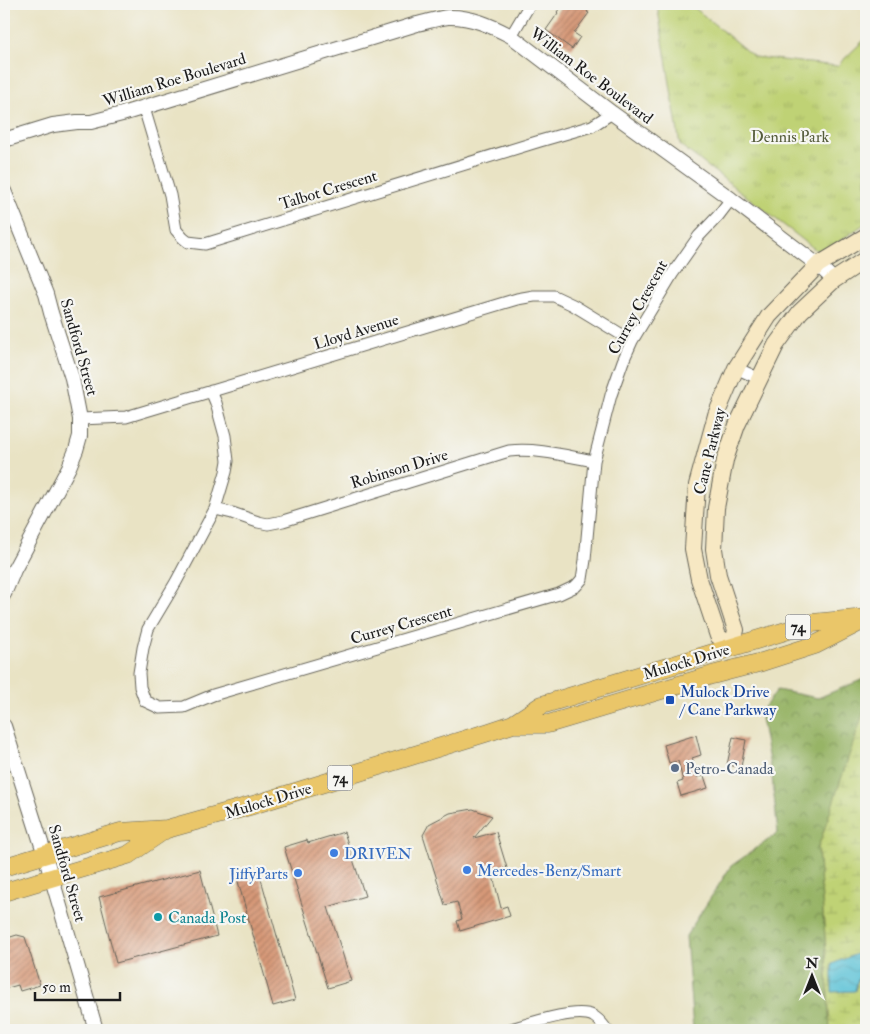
<svg xmlns="http://www.w3.org/2000/svg" width="870" height="1034" viewBox="0 0 870 1034" font-family="'IM FELL Double Pica',serif">
  <style>
    .grass { fill: url(#grass-tufts); stroke: #6e7748 }
    .forest { fill: url(#forest-crowns); stroke: #5a6841 }
    .wetland { fill: url(#wetland-marsh); stroke: #6e7748 }
    .water { fill: url(#water-waves); stroke: #3a6e79 }
    .building { fill: url(#building-hatch) }
    .lines { fill: none; stroke-linecap: round; stroke-linejoin: round }
    .minor-casing { stroke: #646257; stroke-width: 13 }
    .tertiary-casing { stroke: #646257; stroke-width: 16 }
    .secondary-casing { stroke: #646257; stroke-width: 18 }
    .primary-casing { stroke: #646257; stroke-width: 19 }
    .minor { stroke: #fff; stroke-width: 11 }
    .tertiary { stroke: #fff; stroke-width: 14 }
    .secondary { stroke: #f7e8c3; stroke-width: 16 }
    .primary { stroke: #eac669; stroke-width: 18 }
    .transit-dot { fill: #1a4fb4; stroke: #f6f6f2; stroke-width: 2 }
    .service-dot { fill: #5c6f8a; stroke: #f6f6f2; stroke-width: 2 }
    .shop-dot { fill: #3f7fe0; stroke: #f6f6f2; stroke-width: 2 }
    .culture-dot { fill: #0f9aa8; stroke: #f6f6f2; stroke-width: 2 }
    .labels { text-anchor: middle; stroke-width: 4.5; stroke-linejoin: round; paint-order: stroke }
    .shield { fill: #f6f6f2; stroke: #5d5d5c; stroke-width: 1 }
    .shield-label { font-size: 15px; font-weight: bold; fill: #1c1c1c }
    .street-label { font-size: 16px; fill: #1c1c1c; stroke: #f6f6f2 }
    .park-label { font-size: 16px; fill: #555c3b; stroke: #f6f6f2 }
    .transit-label { font-size: 16px; fill: #164399; stroke: #f6f6f2; text-anchor: start }
    .service-label { font-size: 16px; fill: #4e5e75; stroke: #f6f6f2; text-anchor: start }
    .shop-label { font-size: 16px; fill: #366cbe; stroke: #f6f6f2; text-anchor: start }
    .culture-label { font-size: 16px; fill: #0d838f; stroke: #f6f6f2; text-anchor: start }
  </style>
  <defs>
    <pattern id="grass-tufts" width="24" height="20" patternUnits="userSpaceOnUse" patternTransform="scale(1.25)"><rect width="24" height="20" fill="#bfd275"/><path d="M3 7l-1-3M5 7V3M7 7l1-3M15 17l-1-3M17 17v-4M19 17l1-3" fill="none" stroke="#a4b465"/></pattern>
    <pattern id="forest-crowns" width="20" height="18" patternUnits="userSpaceOnUse" patternTransform="scale(1.25)"><rect width="20" height="18" fill="#97b466"/><path d="M2 6a3 3 0 1 1 6 0M12 15a3 3 0 1 1 6 0" fill="none" stroke="#7a9253"/></pattern>
    <pattern id="wetland-marsh" width="20" height="14" patternUnits="userSpaceOnUse" patternTransform="scale(1.25)"><rect width="20" height="14" fill="#bfd275"/><path d="M1 5h8M5 5V1M11 12h8M15 12V8" fill="none" stroke="#a4b465"/></pattern>
    <pattern id="water-waves" width="16" height="10" patternUnits="userSpaceOnUse" patternTransform="scale(1.25)"><rect width="16" height="10" fill="#59c1d6"/><path d="M0 5q4-4 8 0t8 0" fill="none" stroke="#4da5b7"/></pattern>
    <pattern id="building-hatch" width="6" height="6" patternUnits="userSpaceOnUse" patternTransform="scale(1.25)"><rect width="6" height="6" fill="#d79978"/><path d="M-1 1l2-2M0 6l6-6M5 7l2-2" fill="none" stroke="#ae7c62"/></pattern>
  </defs>
  <rect width="100%" height="100%" fill="#f6f6f2"/>
  <filter id="ink" filterUnits="userSpaceOnUse"><feTurbulence type="fractalNoise" baseFrequency=".02" numOctaves="2"/><feDisplacementMap in="SourceGraphic" scale="10" xChannelSelector="R" yChannelSelector="G"/><feConvolveMatrix kernelMatrix="1 2 1 2 8 2 1 2 1" color-interpolation-filters="sRGB"/></filter>
  <filter id="wash" filterUnits="userSpaceOnUse"><feTurbulence type="fractalNoise" baseFrequency=".0096" numOctaves="4" result="noise"/><feDisplacementMap in="SourceGraphic" scale="20" xChannelSelector="R" yChannelSelector="G"/><feGaussianBlur stdDeviation="1.12" result="paint"/><feColorMatrix in="noise" values="0 0 0 0 0 0 0 0 0 0 0 0 0 0 0 0 0 1.4 0 .05"/><feComposite in="paint" operator="in"/></filter>
  <g filter="url(#wash)">
    <rect width="100%" height="100%" fill="#e9e3c4"/>
    <!-- grass -->
    <path class="grass" d="M657,4H690L754,57L837,66L866,38V223L841,240L826,254L816,250L680,145Z"/>
    <!-- forest -->
    <path class="forest" d="M866,678V710L818,848L825,936L830,1030H693L686,936L731,866L778,833L772,777L760,713L777,690L818,698Z"/>
    <!-- wetland -->
    <path class="wetland" d="M866,705V1030H830L825,936L818,848Z"/>
    <!-- water -->
    <path class="water" d="M866,950V975L858,978L855,991L832,992V964Z"/>
    <g id="blocks">
      <!-- building -->
      <path class="building" d="M563,4H592L587,12L589,13L574,33L580,37L572,49L546,30L558,13L557,12Z
        M696,735L701,755L692,758L697,777L704,776L708,788L681,796L677,783L683,781L678,761L669,763L664,745Z
        M733,737L746,740L741,767L727,765Z
        M473,809L492,816L474,838L496,832L507,868L492,872L501,908L507,906L510,916L460,931L457,921L462,919L457,902L445,905L423,835L429,824L450,813Z
        M344,832L365,896L328,907L351,981L328,988L284,847L307,840L308,843Z
        M200,870L217,936L116,963L99,897Z
        M259,872L295,1000L273,1006L237,878Z
        M17,935L25,937L40,985L20,991L18,985L4,989V939Z"/>
    </g>
  </g>
  <g filter="url(#ink)">
    <use href="#blocks" fill-opacity="0" stroke="#646257" stroke-width="1"/>
    <g class="lines">
      <!-- minor casing -->
      <g class="minor-casing">
        <path id="minor" d="M511,36L530,4
          M144,108L170,195L176,230L183,238L188,242L205,244L540,141L592,126L612,113
          M736,368L760,379
          M211,391L216,403L225,436L228,461L226,472L215,509L176,582L148,629L143,648L139,673L140,687L145,701L160,708L184,707L213,695L559,594L576,586L582,579L585,560L594,461L611,395L623,361L632,341L673,273L699,236L718,216L731,199
          M80,419L126,417L517,299L534,296H554L573,305L632,341
          M215,509L232,513L258,522L268,524L283,521L509,451C538,448 566,456 594,461
          M508,1030C526,1025 576,1007 593,1016C599,1019 603,1025 607,1030"/>
      </g>
      <!-- tertiary casing -->
      <g class="tertiary-casing">
        <path id="tertiary" d="M4,140L53,125L77,122H91L122,114L417,24C427,22 438,18 448,17C470,16 492,26 511,36L612,113L731,199L818,265L834,280
          M4,191L46,294L51,313L72,378L80,419V436L76,450L69,467L14,570L4,594
          M4,726L45,855L96,1030"/>
      </g>
      <!-- secondary casing -->
      <g class="secondary-casing">
        <path id="secondary" d="M866,236L818,265L769,316L736,368L716,415L697,485L693,549L699,579L718,636L732,647L736,630L718,575L714,549L716,508L725,460L737,425L776,345L800,312L834,280L866,259"/>
      </g>
      <!-- primary casing -->
      <g class="primary-casing">
        <path id="primary" d="M513,724H548L712,675L762,662L815,645L860,622
          M4,867L120,832L167,829L253,805L489,732L513,724L542,705L812,623L866,618
          M4,892L128,855L166,829"/>
      </g>
      <!-- minor -->
      <use href="#minor" class="minor"/>
      <!-- tertiary -->
      <use href="#tertiary" class="tertiary"/>
      <!-- secondary -->
      <use href="#secondary" class="secondary"/>
      <!-- primary -->
      <use href="#primary" class="primary"/>
    </g>
  </g>
  <!-- markers -->
  <rect class="transit-dot" x="665" y="695" width="10" height="10" rx="2.5"/>
  <circle class="service-dot" cx="675" cy="768" r="5"/>
  <g class="shop-dot">
    <circle cx="334" cy="853" r="5"/>
    <circle cx="467" cy="870" r="5"/>
    <circle cx="298" cy="873" r="5"/>
  </g>
  <circle class="culture-dot" cx="158" cy="917" r="5"/>
  <g class="labels">
    <!-- shield labels -->
    <g class="shield">
      <rect x="785.5" y="614.5" width="25" height="25" rx="4"/>
      <rect x="327.5" y="765.5" width="25" height="25" rx="4"/>
    </g>
    <g class="shield-label">
      <text x="798" y="632">74</text>
      <text x="340" y="783">74</text>
    </g>
    <!-- street labels -->
    <g class="street-label">
      <text transform="translate(592 75) rotate(37)" y="6">William Roe Boulevard</text>
      <text transform="translate(174 79) rotate(-17)" y="6">William Roe Boulevard</text>
      <text transform="translate(328 189) rotate(-17)" y="6">Talbot Crescent</text>
      <text transform="translate(637 307) rotate(-61)" y="6">Currey Crescent</text>
      <text transform="translate(356 331) rotate(-17)" y="6">Lloyd Avenue</text>
      <text transform="translate(80 347) rotate(74)" y="6">Sandford Street</text>
      <text transform="translate(709 451) rotate(-76)" y="6">Cane Parkway</text>
      <text transform="translate(399 468) rotate(-17)" y="6">Robinson Drive</text>
      <text transform="translate(401 624) rotate(-16)" y="6">Currey Crescent</text>
      <text transform="translate(686 661) rotate(-17)" y="6">Mulock Drive</text>
      <text transform="translate(268 800) rotate(-17)" y="6">Mulock Drive</text>
      <text transform="translate(68 873) rotate(74)" y="6">Sandford Street</text>
    </g>
    <!-- park labels -->
    <g class="park-label">
      <text x="790" y="142">Dennis Park</text>
    </g>
    <!-- transit labels -->
    <g class="transit-label">
      <text x="680" y="697">Mulock Drive<tspan x="680" dy="18">/ Cane Parkway</tspan></text>
    </g>
    <!-- service labels -->
    <g class="service-label">
      <text x="685" y="774">Petro-Canada</text>
    </g>
    <!-- shop labels -->
    <g class="shop-label">
      <text x="344" y="859">DRIVEN</text>
      <text x="477" y="876">Mercedes-Benz/Smart</text>
      <text x="288" y="879" text-anchor="end">JiffyParts</text>
    </g>
    <!-- culture labels -->
    <g class="culture-label">
      <text x="168" y="923">Canada Post</text>
    </g>
  </g>
  <!-- margin -->
  <rect width="870" height="1034" fill="none" stroke="#f6f6f2" stroke-width="20"/>
  <!-- north arrow -->
  <g transform="translate(812 976)" stroke="#f6f6f2" stroke-width="4" paint-order="stroke">
  <path d="M0-4L9 19L0 12L-9 19Z" fill="#1c1c1c"/>
  <text y="-8" font-size="14" font-weight="bold" text-anchor="middle" fill="#1c1c1c">N</text>
  </g>
  <!-- scale -->
  <path d="M35 992v8h85v-8" fill="none" stroke="#1c1c1c" stroke-width="2.5"/>
  <text x="42" y="992" font-size="15" fill="#1c1c1c" stroke="#f6f6f2" stroke-width="4" paint-order="stroke">50 m</text>
</svg>
